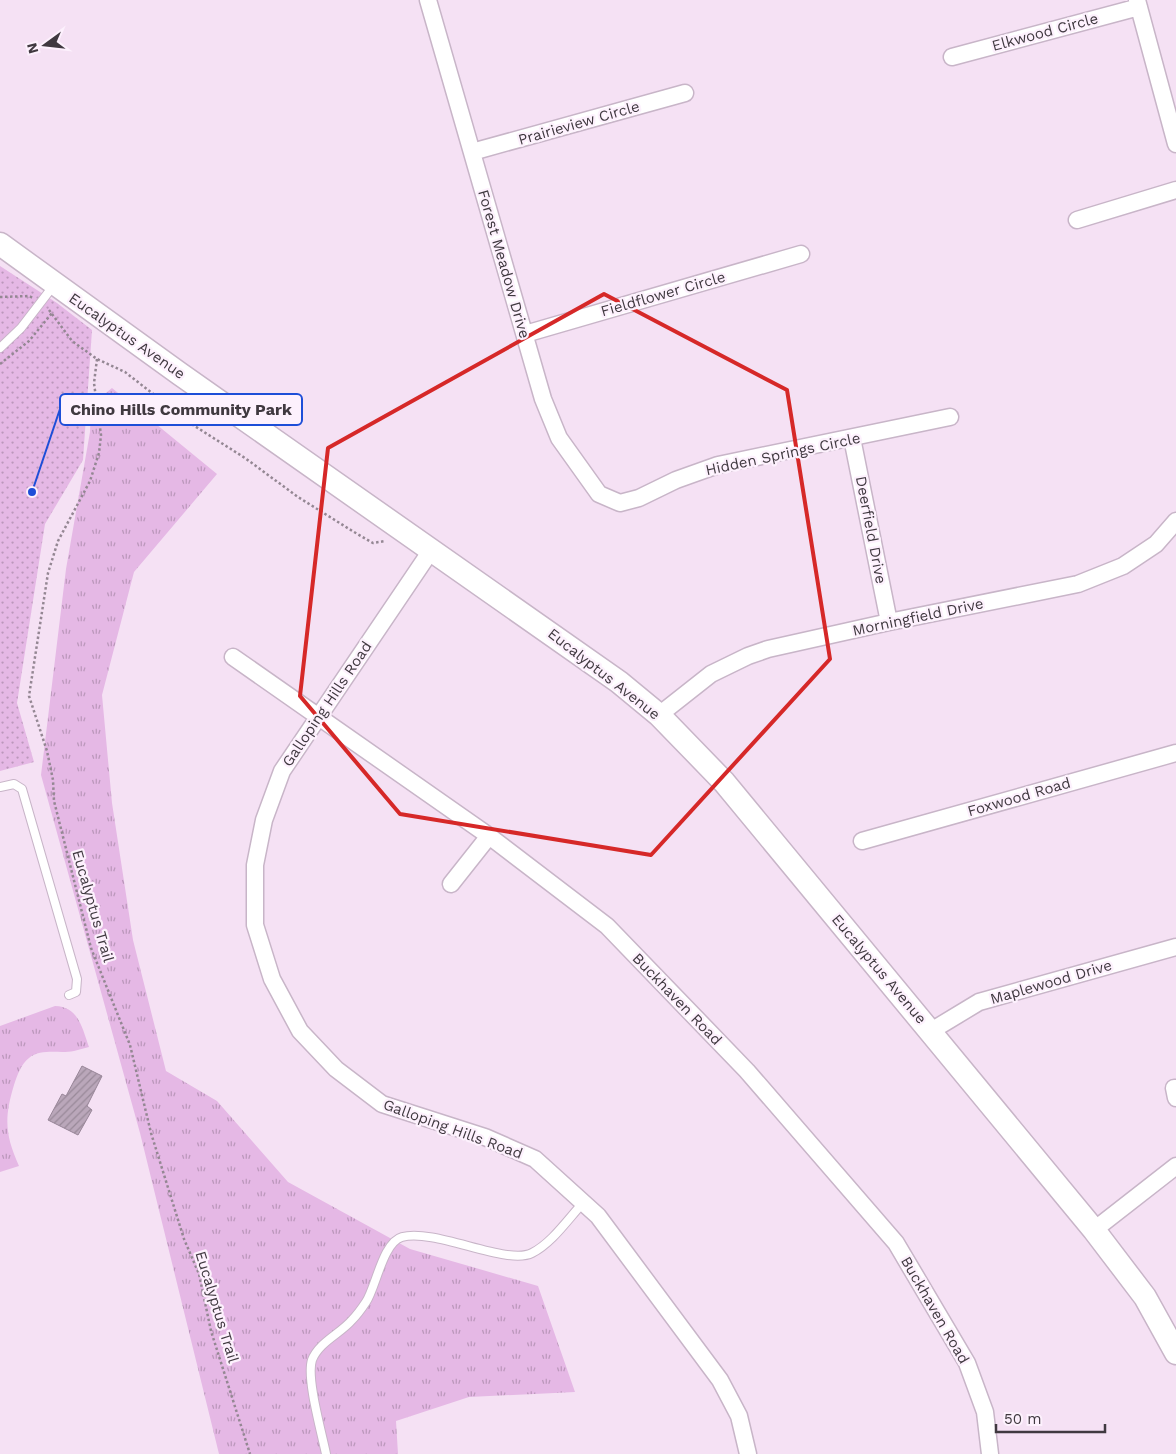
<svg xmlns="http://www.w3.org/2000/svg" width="1176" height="1454" viewBox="0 0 1176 1454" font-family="'Work Sans',sans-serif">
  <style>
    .grass { fill: url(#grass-tufts) }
    .park { fill: url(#park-dots) }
    .building { fill: url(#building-hatch); stroke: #988698 }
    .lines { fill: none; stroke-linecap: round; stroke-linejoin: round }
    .lane-casing { stroke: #c8b5c8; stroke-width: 10 }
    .street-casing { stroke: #c8b5c8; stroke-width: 19 }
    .secondary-casing { stroke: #c8b5c8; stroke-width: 25 }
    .path { stroke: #948793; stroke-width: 2.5; stroke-dasharray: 2.5 2.5; stroke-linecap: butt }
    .lane { stroke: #fff; stroke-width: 8 }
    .street { stroke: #fff; stroke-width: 16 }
    .secondary { stroke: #fff; stroke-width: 22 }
    .marked { fill: none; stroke: #d62828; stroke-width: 4; stroke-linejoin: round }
    .labels { text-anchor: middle; stroke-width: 4.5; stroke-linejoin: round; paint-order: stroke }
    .street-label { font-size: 15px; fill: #403940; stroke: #fdf1fd }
    .leader { fill: none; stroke: #1d4ed8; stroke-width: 2 }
    .callout-dot { fill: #1d4ed8; stroke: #fdf1fd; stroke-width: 2 }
    .callout { fill: #fdf1fd; stroke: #1d4ed8; stroke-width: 2 }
    .callout-label { font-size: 16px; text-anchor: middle; font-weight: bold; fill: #403940 }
  </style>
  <defs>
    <pattern id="grass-tufts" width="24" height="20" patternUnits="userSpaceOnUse" patternTransform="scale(1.25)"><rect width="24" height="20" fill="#e5b8e5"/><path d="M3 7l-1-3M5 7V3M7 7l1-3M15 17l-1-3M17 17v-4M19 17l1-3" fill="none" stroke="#bb97bb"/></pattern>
    <pattern id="park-dots" width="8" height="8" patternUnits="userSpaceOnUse" patternTransform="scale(1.25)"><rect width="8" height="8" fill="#e5b8e5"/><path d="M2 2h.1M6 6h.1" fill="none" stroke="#bb97bb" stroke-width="1.8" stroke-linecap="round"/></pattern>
    <pattern id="building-hatch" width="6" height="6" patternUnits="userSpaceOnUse" patternTransform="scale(1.25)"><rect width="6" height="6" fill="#baa7ba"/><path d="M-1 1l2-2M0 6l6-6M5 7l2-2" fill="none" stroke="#998999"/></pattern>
  </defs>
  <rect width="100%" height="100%" fill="#f5e1f4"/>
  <!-- grass -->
  <path class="grass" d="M112,388L217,474L134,572L102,695L112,803L133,940L166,1071L217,1101L288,1182L410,1249L538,1286L575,1392L469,1397L396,1421L398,1454H219L140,1133L41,775L66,569L90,432L91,405Z
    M55,1006C79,1007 82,1028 89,1047C84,1048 79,1050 74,1051C60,1054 41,1048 29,1058C21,1064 17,1076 14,1085C4,1118 5,1135 19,1166L0,1172V1026Z"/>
  <!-- park -->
  <path class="park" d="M0,266L57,303L92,330L83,460L45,524L17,703L34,762L0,771Z"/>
  <!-- building -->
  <path class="building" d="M82,1066L102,1076L87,1106L92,1110L78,1135L48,1120L62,1094L66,1096Z"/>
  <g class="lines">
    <!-- lane casing -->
    <g class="lane-casing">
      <path id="lane" d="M0,348L21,328L54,285
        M0,787L14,784L22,789L77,979L76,992L69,995
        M326,1454C322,1434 306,1378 312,1360C319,1342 340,1334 352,1320C357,1315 362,1308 366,1302C376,1287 383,1242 402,1237C435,1228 507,1266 532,1253C552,1243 568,1219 583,1203"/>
    </g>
    <!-- street casing -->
    <g class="street-casing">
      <path id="street" d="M428,0L543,399L559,438L599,494L620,503L639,498L676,480L718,465L950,417
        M1137,0L1176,144
        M952,57L1139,7
        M472,152L685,93
        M1077,220L1176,190
        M525,334L801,254
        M852,438L889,622
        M432,549L282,771L264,820L255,865V925L272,979L300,1031L336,1069L382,1104L485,1137L535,1159L598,1216L720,1380L739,1416L748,1454
        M233,657L489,836L607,926L747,1071L896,1243L967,1363L985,1412L990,1454
        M659,715L711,674L748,656L768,649L889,622L1078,584L1123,566L1156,544L1176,521
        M862,841L1176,753
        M451,884L489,836
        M931,1031L979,1002L1176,947
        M1176,1088H1174L1176,1098
        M1094,1230L1176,1166"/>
    </g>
    <!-- secondary casing -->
    <g class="secondary-casing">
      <path id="secondary" d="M0,244L180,374L619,682L659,715L724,782L1094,1230L1145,1297L1176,1353"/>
    </g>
    <!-- path -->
    <path class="path" d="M0,297L29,296L33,298
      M49,310L72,341L97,359L125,372L193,425L245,458L298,497L354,532L373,543L385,541
      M97,359L94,383L101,435L99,453L90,481L58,541L48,573L29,696L47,751L53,780L54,801L91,948L130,1045L151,1133L184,1239L199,1274L211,1331L250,1454
      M0,364L29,341L52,313"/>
    <!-- lane -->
    <use href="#lane" class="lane"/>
    <!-- street -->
    <use href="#street" class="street"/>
    <!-- secondary -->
    <use href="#secondary" class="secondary"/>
  </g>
  <!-- marked area -->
  <path class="marked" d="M604,294L787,390L830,659L651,855L400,814L300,696L328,448Z"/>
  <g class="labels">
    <!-- street labels -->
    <g class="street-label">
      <text transform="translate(1045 32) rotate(-15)" y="5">Elkwood Circle</text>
      <text transform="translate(579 123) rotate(-16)" y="5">Prairieview Circle</text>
      <text transform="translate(504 264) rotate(74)" y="5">Forest Meadow Drive</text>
      <text transform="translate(663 294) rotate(-16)" y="5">Fieldflower Circle</text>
      <text transform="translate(127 336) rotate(35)" y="5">Eucalyptus Avenue</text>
      <text transform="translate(783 454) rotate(-12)" y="5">Hidden Springs Circle</text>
      <text transform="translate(871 530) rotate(79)" y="5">Deerfield Drive</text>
      <text transform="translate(918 617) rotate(-12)" y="5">Morningfield Drive</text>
      <text transform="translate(604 674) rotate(38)" y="5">Eucalyptus Avenue</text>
      <text transform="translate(327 704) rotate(-56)" y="5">Galloping Hills Road</text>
      <text transform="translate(1019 797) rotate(-16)" y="5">Foxwood Road</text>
      <text transform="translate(93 906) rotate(74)" y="5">Eucalyptus Trail</text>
      <text transform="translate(879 969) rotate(50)" y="5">Eucalyptus Avenue</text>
      <text transform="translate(1051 982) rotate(-16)" y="5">Maplewood Drive</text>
      <text transform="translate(677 999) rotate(46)" y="5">Buckhaven Road</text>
      <text transform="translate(453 1129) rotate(20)" y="5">Galloping Hills Road</text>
      <text transform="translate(217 1307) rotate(73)" y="5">Eucalyptus Trail</text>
      <text transform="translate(935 1310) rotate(60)" y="5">Buckhaven Road</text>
    </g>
  </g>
  <!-- callouts -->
  <path class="leader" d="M32 492L60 409"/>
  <circle class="callout-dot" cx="32" cy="492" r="5"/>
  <rect class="callout" x="60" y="394" width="242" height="31" rx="5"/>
  <g class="callout-label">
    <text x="181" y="415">Chino Hills Community Park</text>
  </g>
  <!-- north arrow -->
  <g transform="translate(45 45) rotate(255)" stroke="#fdf1fd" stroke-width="4" paint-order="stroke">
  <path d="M0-4L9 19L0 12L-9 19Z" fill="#403940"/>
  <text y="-8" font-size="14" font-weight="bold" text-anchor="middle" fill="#403940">N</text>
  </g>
  <!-- scale -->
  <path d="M996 1424v8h109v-8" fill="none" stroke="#403940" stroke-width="2.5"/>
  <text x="1004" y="1424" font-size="15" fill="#403940" stroke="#fdf1fd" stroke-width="4" paint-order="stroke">50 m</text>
</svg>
